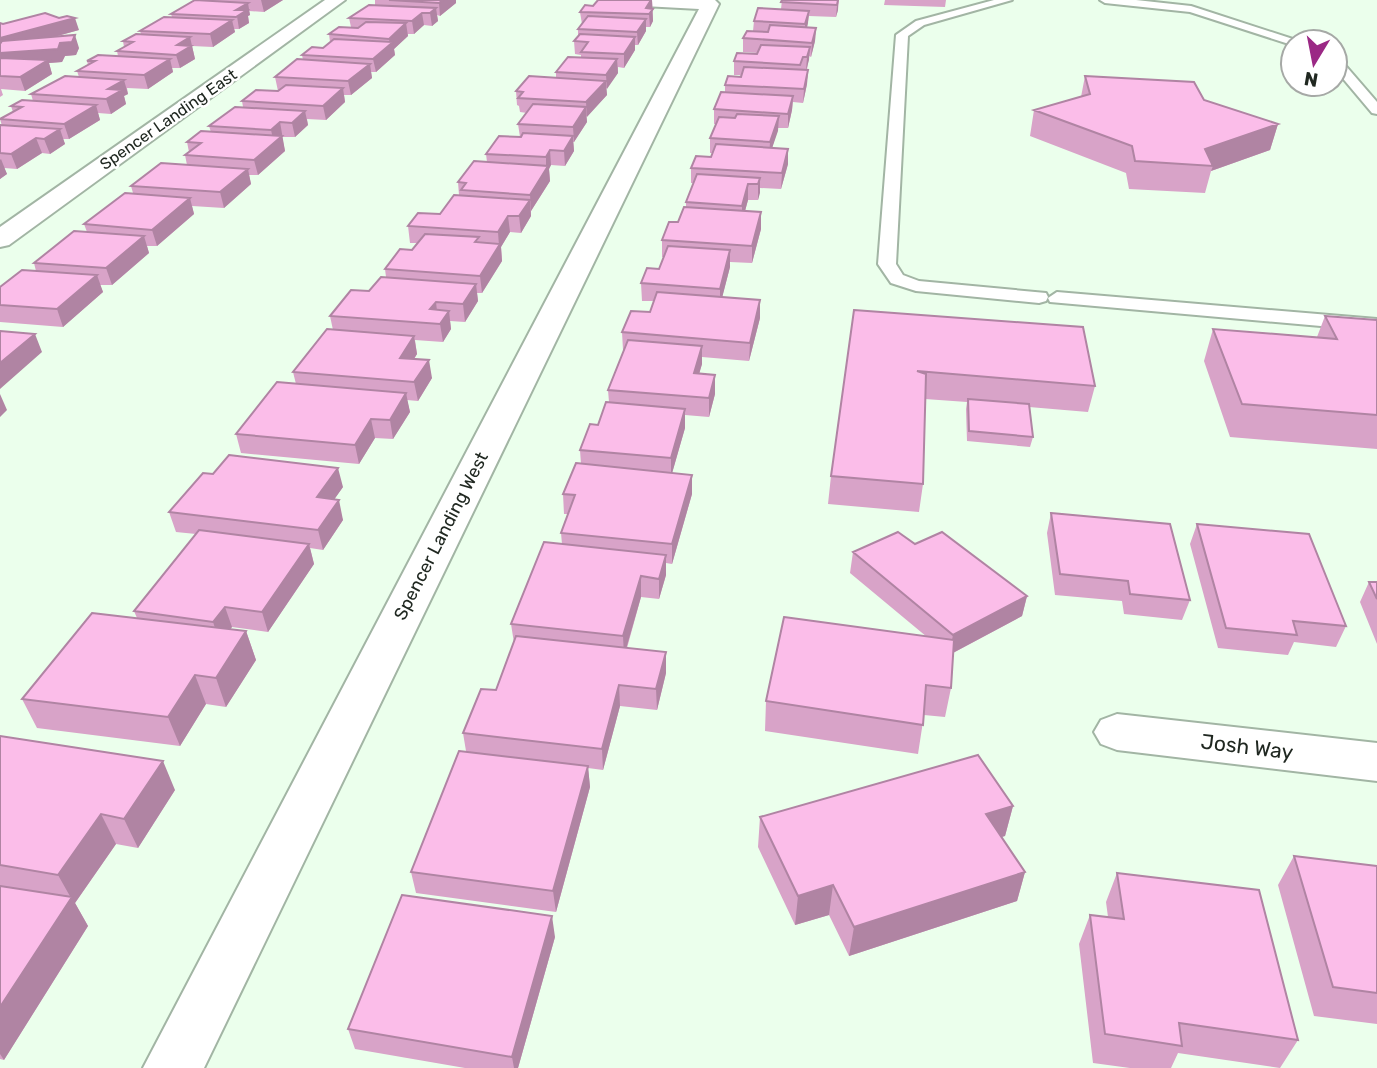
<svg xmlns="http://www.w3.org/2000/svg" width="1377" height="1068" viewBox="0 0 1377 1068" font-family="Rubik,sans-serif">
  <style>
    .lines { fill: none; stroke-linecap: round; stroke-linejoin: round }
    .lane-casing { stroke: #a2b5a4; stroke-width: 4 }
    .street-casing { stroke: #a2b5a4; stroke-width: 4 }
    .lane { fill: #fff; fill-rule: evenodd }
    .street { fill: #fff; fill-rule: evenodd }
    .wall { fill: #d8a3c8 }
    .shaded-wall { fill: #b084a3 }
    .building { fill: #fbbde9; stroke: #b084a3; stroke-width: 2 }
    .labels { text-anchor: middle; stroke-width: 5; stroke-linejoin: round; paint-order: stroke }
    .far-street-label { font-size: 16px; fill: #202821; stroke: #fff }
    .street-label { font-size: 18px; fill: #202821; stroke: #fff }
    .near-street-label { font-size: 21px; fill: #202821; stroke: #fff }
  </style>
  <rect width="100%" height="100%" fill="#ebffec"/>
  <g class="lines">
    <!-- lane casing -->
    <g class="lane-casing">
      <path id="lane" d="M994,0H1012L924,25L908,36L896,264L903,275L919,281L1046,293L1048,297L1046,301L1039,303L916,291L891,283L878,264L896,35L916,21Z
        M1100,0H1136L1191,6L1302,42H1293L1292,45L1190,12L1105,3Z
        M1335,57L1339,58L1377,102V114L1372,113L1335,69Z
        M1057,292L1377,319V331L1050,302L1048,298Z"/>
    </g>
    <!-- street casing -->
    <g class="street-casing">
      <path id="street" d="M325,0H345L9,245L0,247V227Z
        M616,0H715L719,4L204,1068H143L699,9L625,5Z
        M1117,714L1377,743V781L1117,750L1101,744L1094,732L1101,720Z"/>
    </g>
    <!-- lane -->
    <use href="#lane" class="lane"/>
    <!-- street -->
    <use href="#street" class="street"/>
  </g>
  <!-- wall -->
  <path class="wall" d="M195,0H283L264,12L249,11L250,15L248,16L249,23L239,29H234L235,32L213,47L192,46L195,59L180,68H172L173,72L148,89L127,88L128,94L124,96L126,104L111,114L98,113L100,120L69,139H63L65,144L50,154L42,153L17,169L4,168L7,174L0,179V125L2,126L0,119L13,112L11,106L33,101L31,94L79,77L77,71L88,65L87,61L118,56L117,51L124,47L123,41L141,34L140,31L172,17L171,14Z
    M375,0H456V3L440,16L437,15L438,21L432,26L424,25L414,34H408V36L394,49L395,55L376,72H371L372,78L351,95H344L345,102L326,120L307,119L308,125L295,137H282L285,151L258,175H249L251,184L224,208L192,206L194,214L157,246H147L149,253L112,285H100L103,292L63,327L0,322V287L36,271L34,263L87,232L84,224L133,193L131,186L187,165L185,155L189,152L187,142L211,132L209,126L243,107L242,101L278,91H279H278L275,77L303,60L302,55L323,48L330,42L329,34L351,27L349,18L375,5Z
    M652,0L653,21L650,27H646V31L638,45H635V50L624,68L618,67V73L606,89L607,95L586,117L587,122L574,142H573L574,151L565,166L551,165L549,169L550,181L531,211V216L521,233L510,232L501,247L502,261L482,293H477L478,301L465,322L450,321L451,329L443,342L415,340L417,354L414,359L432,378L418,401L407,400L410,412L393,439L375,438L359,464L241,453L236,434L296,384L293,372L333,330L330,316L369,291L386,277L385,269L412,250L417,243H410L408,226L440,214L459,195L458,182L487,162L486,154L520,137L518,124L527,113L520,112L519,106L517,105L516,91L556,78V72L581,57V55L575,54L574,41L578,36V29L582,24L580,12L593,6Z
    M782,0H839L838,10L836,17L809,16L807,27L816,28L815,41L811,57L809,56L807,70H808L807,84L803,103L793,102L792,110L788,128H778L772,148L788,149V164L781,189L760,188L758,200H748L745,211L761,212V229L752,263L730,262V267L722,297L760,318L749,361L702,357V364L699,373L715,394L709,417L685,415V428L672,473L692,475V494L672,564L666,563V575L659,599L641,597L627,648L666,652V673L657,710L620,706L603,770L588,768L590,787L556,912L416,893L411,872L466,751L463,733L496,690L514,643L511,624L562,544L561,533L568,514H564L563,494L581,464L580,450L598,425L609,402L608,390L624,350H623L622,332L650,312L654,301H642L641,283L659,269L664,257H662V240L678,222L686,207V202L693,183H691V168L711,157L712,153H710V138L716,124H714V109L725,92V85L741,75H734V61L757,54L758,53L743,52V38L753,31L754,21L781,9Z
    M885,0H946L945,7L884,5Z
    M0,23L79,30L57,36L79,48L76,55L65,56L62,62L49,63L52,74L25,91L1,89L3,95L0,97Z
    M1085,76L1204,100L1278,124L1270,150L1211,171L1205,193L1129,189L1126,173L1030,136L1034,110L1081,97Z
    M854,310L1095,386L1088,412L1029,407L1033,437L1030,447L967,441L966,409L967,402L925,399L923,484L919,512L828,504L831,476Z
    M1325,316L1377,320V449L1230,437L1204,361L1213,329L1317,337Z
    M343,487L334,499L343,520L323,550L310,548L314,564L268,632L232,627L230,629L246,631L256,660L226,707L206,704L180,746L37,728L22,699L137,618L134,611L196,534L176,532L169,512Z
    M1051,513L1190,600L1182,620L1124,614L1122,601L1055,595L1047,533Z
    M1197,524L1346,626L1336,647L1294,642L1288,655L1218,648L1190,544Z
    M915,544L1027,596L1022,616L953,653L951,688L945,717L924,715L918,754L765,731L766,701L927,637L850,573L853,552Z
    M1369,582H1377V644L1360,602Z
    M0,736L175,790L138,848L116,844L75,903L88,926L4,1060L0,1059Z
    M1013,806L1005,836L1001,837L1025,872L1017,901L849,956L829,915L795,925L758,847L760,817Z
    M1294,856L1377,866V1024L1314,1016L1278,885Z
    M1117,873L1298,1040L1280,1068L1178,1053L1171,1068H1130L1093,1063L1079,944L1090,915L1108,917L1106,902Z
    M555,937L518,1068H465L355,1049L348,1029Z"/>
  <!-- shaded-wall -->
  <path class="shaded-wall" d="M261,0H283L264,12Z
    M443,0H456V3L440,16L439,3Z
    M652,0L653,21L650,27L649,14L646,8Z
    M838,0V10L836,17L837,5Z
    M248,3L250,15L248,16L249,23L239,29L236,10Z
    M436,8L438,21L432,26L430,13Z
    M809,11L808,23L805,36V24Z
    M422,13L424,25L414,34L412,21Z
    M75,18L79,30L3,51L0,43V38Z
    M646,19V31L638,45L637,32Z
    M232,20L235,32L213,47L210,34Z
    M406,23L408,36L394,49L395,55L376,72L373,59L390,45L389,39Z
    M816,28L815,41L811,57L812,43Z
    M75,35L79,48L76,55L65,56L62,62L49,63L52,74L25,91L20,77L0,67V53L60,43Z
    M190,37L195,59L180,68L176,55L177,45Z
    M635,37V50L624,68V54Z
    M810,47L809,60L806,71L807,57Z
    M170,59L173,72L148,89L144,75Z
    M617,59L618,73L607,89L606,75Z
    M370,64L372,78L351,95L348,81Z
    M808,70L807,84L803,103L804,89Z
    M124,80L128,94L124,96L126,104L111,114L106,99L108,89Z
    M606,81L607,95L587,117L586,102Z
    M343,88L345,102L326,120L323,106Z
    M793,96L792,110L788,128V114Z
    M96,105L100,120L69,139L64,124Z
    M586,107L587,122L574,142L573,127Z
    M305,111L308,125L295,137L292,123Z
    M779,116L778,131L769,157L770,142Z
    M280,122L285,151L258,175L254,160L274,143L271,130Z
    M1278,124L1270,150L1211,171L1213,166L1205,149Z
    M60,129L65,144L50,154L44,139Z
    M573,136L574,151L565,166L564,151Z
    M36,138L42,153L17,169L11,154Z
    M788,149V164L781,189L782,173Z
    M550,150L551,165L549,169L550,181L531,211L530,195L546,169V157Z
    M1,159L7,174L0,179V160Z
    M248,169L251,184L224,208L220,192Z
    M760,178V193L758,200V184Z
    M748,184V200L742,222V206Z
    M190,198L194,214L157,246L152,230Z
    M530,200L531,216L521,233L519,216Z
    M761,212V229L752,263V246Z
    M508,216L510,232L501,247L502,261L482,293L480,276L499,246L498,232Z
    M144,236L149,253L112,285L106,268Z
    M730,250V267L720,306V289Z
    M97,275L103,292L63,327L57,309Z
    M476,284L478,301L465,322L463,304Z
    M760,300V318L749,361L750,343Z
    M436,302L438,320L430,309Z
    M449,311L451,329L443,342L440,324Z
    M35,334L42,352L0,389V363Z
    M414,336L417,354L403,376L400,358Z
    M702,346V364L694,392V373Z
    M429,360L432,378L418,401L414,382Z
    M715,375V394L709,417V398Z
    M406,393L410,412L393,439L390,420Z
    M0,394L7,410L0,417Z
    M685,409V428L671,477V458Z
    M371,419L375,438L359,464L355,445Z
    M338,468L343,487L322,517L317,497Z
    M692,475V494L672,564V544Z
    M339,500L343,520L323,550L318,530Z
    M309,544L314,564L268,632L262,612Z
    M666,555V575L659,599V579Z
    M641,576V597L624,656L623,636Z
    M1027,596L1022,616L949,655L953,635Z
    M225,607L232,627L220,643L213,622Z
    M246,631L256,660L226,707L216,678Z
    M666,652V673L657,710L656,689Z
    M195,675L206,704L180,746L168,717Z
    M619,685L620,706L603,770L602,749Z
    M163,761L175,790L138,848L124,819Z
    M588,766L590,787L556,912L553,891Z
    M1013,806L1005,836L979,844L986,814Z
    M101,814L116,844L75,903L88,926L4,1060L0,1054V1007L71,898L58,875Z
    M1025,872L1017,901L849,956L854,927Z
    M833,885L829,915L795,925L798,896Z
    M552,916L555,937L518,1068H514L512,1057Z"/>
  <!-- building -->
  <path class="building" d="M195,0L248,3L236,10H247L236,17L171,14Z
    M389,0H443L439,3Z
    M598,0H651L646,8L653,9L649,14L580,12L585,5L593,6Z
    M782,0H838L837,5L781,2Z
    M369,5L436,8L430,13H422L412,21L349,18Z
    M758,8L809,11L805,24L754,21Z
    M45,13L59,18L67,16L75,18L0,38V23L3,24Z
    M588,16L646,19L637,32L578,29Z
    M164,17L232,20L210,34L140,31Z
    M366,22L406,23L389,39L329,34L339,27L358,28Z
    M770,25L816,28L812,43L743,38L747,31L768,32Z
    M136,34L190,37L177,45L191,46L176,55L117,51L133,42L123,41Z
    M580,34L635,37L624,54L581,52L588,42L574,41Z
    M75,35L72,42L60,43L58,49L0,53V44L2,41Z
    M334,39L393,42L373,59L302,55L312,47L323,48Z
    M761,45L810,47L807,57H803L800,65L734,61L737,53L757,54Z
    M98,55L170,59L144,75L77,71L95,61H87Z
    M568,57L617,59L606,75L556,72Z
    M0,58L48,60L20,77L0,76Z
    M297,59L370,64L348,81L275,77Z
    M744,67L808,70L804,89L725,85L728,76L741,77Z
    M65,76L124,80L108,89L122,90L106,99L31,94Z
    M529,76L606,81L586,102L518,98L523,92L516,91Z
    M1085,76L1194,82L1204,100L1278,124L1205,149L1213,166L1135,161L1132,146L1034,110L1090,94Z
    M286,85L343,88L323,106L242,101L256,90L278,91Z
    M721,92L793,96L788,114L714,109Z
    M22,100L96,105L64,124L0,119L22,107L11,106Z
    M533,104L586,107L573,127L518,124Z
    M235,107L305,111L292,123L280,122L271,130L209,126Z
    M737,114L779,116L770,142L710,138L719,117L735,118Z
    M0,125L60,129L44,139L36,138L11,154L0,153Z
    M201,131L282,136L254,160L185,155L201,143L187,142Z
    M523,133L573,136L564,151L550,150L546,157L486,154L499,136L521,137Z
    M716,144L788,149L782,173L691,168L696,156L711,157Z
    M474,161L548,166L530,195L461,190L466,183L458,182Z
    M161,163L248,169L220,192L131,186Z
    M697,174L760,178L758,184H748L742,206L686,202Z
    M125,193L190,198L152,230L84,224Z
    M454,195L530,200L519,216H508L498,232L408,226L418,213L440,214Z
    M684,207L761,212L752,246L662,240L669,222H678Z
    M74,231L144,236L106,268L34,263Z
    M425,234L479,237L475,242L500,244L480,276L385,269L400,249L412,250Z
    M668,246L730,250L720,289L641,283L647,268L659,269Z
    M22,270L97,275L57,309L0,305V287Z
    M381,277L476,284L463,304L436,302L430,309L449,311L440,324L330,316L351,290L369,291Z
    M657,292L760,300L750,343L622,332L631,311L650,312Z
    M854,310L1083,327L1095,386L917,371L926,374L923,484L831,476Z
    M1325,316L1377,320V415L1242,404L1213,329L1337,339Z
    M327,329L414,336L400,358L429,360L414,382L293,372Z
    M0,331L35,334L0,363Z
    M628,340L702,346L694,373L715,375L709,398L608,390Z
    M277,382L406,393L390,420L371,419L355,445L236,434Z
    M968,399L1029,404L1033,437L969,431Z
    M606,402L685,409L671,458L580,450L590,424L598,425Z
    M229,455L338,468L317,497L339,500L318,530L169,512L203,473L213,474Z
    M576,463L692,475L672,544L561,533L575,495L563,494Z
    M1051,513L1170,524L1190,600L1130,594L1128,581L1060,574Z
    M1197,524L1309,534L1346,626L1293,621L1297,635L1226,628Z
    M199,530L309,544L262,612L225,607L213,622L134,611Z
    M898,532L915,544L942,532L1027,596L953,635L853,552Z
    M544,542L666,555L659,579L641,576L623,636L511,624Z
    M1369,582H1377V599Z
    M92,613L246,631L216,678L195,675L168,717L22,699Z
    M784,617L954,640L951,688L926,685L923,725L766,701Z
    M516,636L666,652L656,689L619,685L602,749L463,733L481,689L496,690Z
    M0,736L163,761L124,819L101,814L58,875L0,865Z
    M459,751L588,766L553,891L411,872Z
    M978,755L1013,806L986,814L1025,872L854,927L833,885L798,896L760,817Z
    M1294,856L1377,866V993L1333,987Z
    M1117,873L1259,890L1298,1040L1179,1023L1182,1046L1105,1034L1090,915L1124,919Z
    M0,886L72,897L0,1007Z
    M402,895L552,916L512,1057L348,1029Z"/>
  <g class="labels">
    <!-- far-street labels -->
    <g class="far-street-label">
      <text transform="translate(168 119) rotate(-35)" y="6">Spencer Landing East</text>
    </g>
    <!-- street labels -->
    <g class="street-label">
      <text transform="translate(441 536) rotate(-63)" y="6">Spencer Landing West</text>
    </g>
    <!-- near-street labels -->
    <g class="near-street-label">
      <text transform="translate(1247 747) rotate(7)" y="7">Josh Way</text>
    </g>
  </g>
  <!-- north arrow -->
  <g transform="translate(1314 63) rotate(190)"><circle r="33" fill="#ffffff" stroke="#a6a9a6" stroke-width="2"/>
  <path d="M0-5L12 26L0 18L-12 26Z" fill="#9b2885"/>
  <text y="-10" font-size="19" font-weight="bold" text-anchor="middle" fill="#202821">N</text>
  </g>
</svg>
